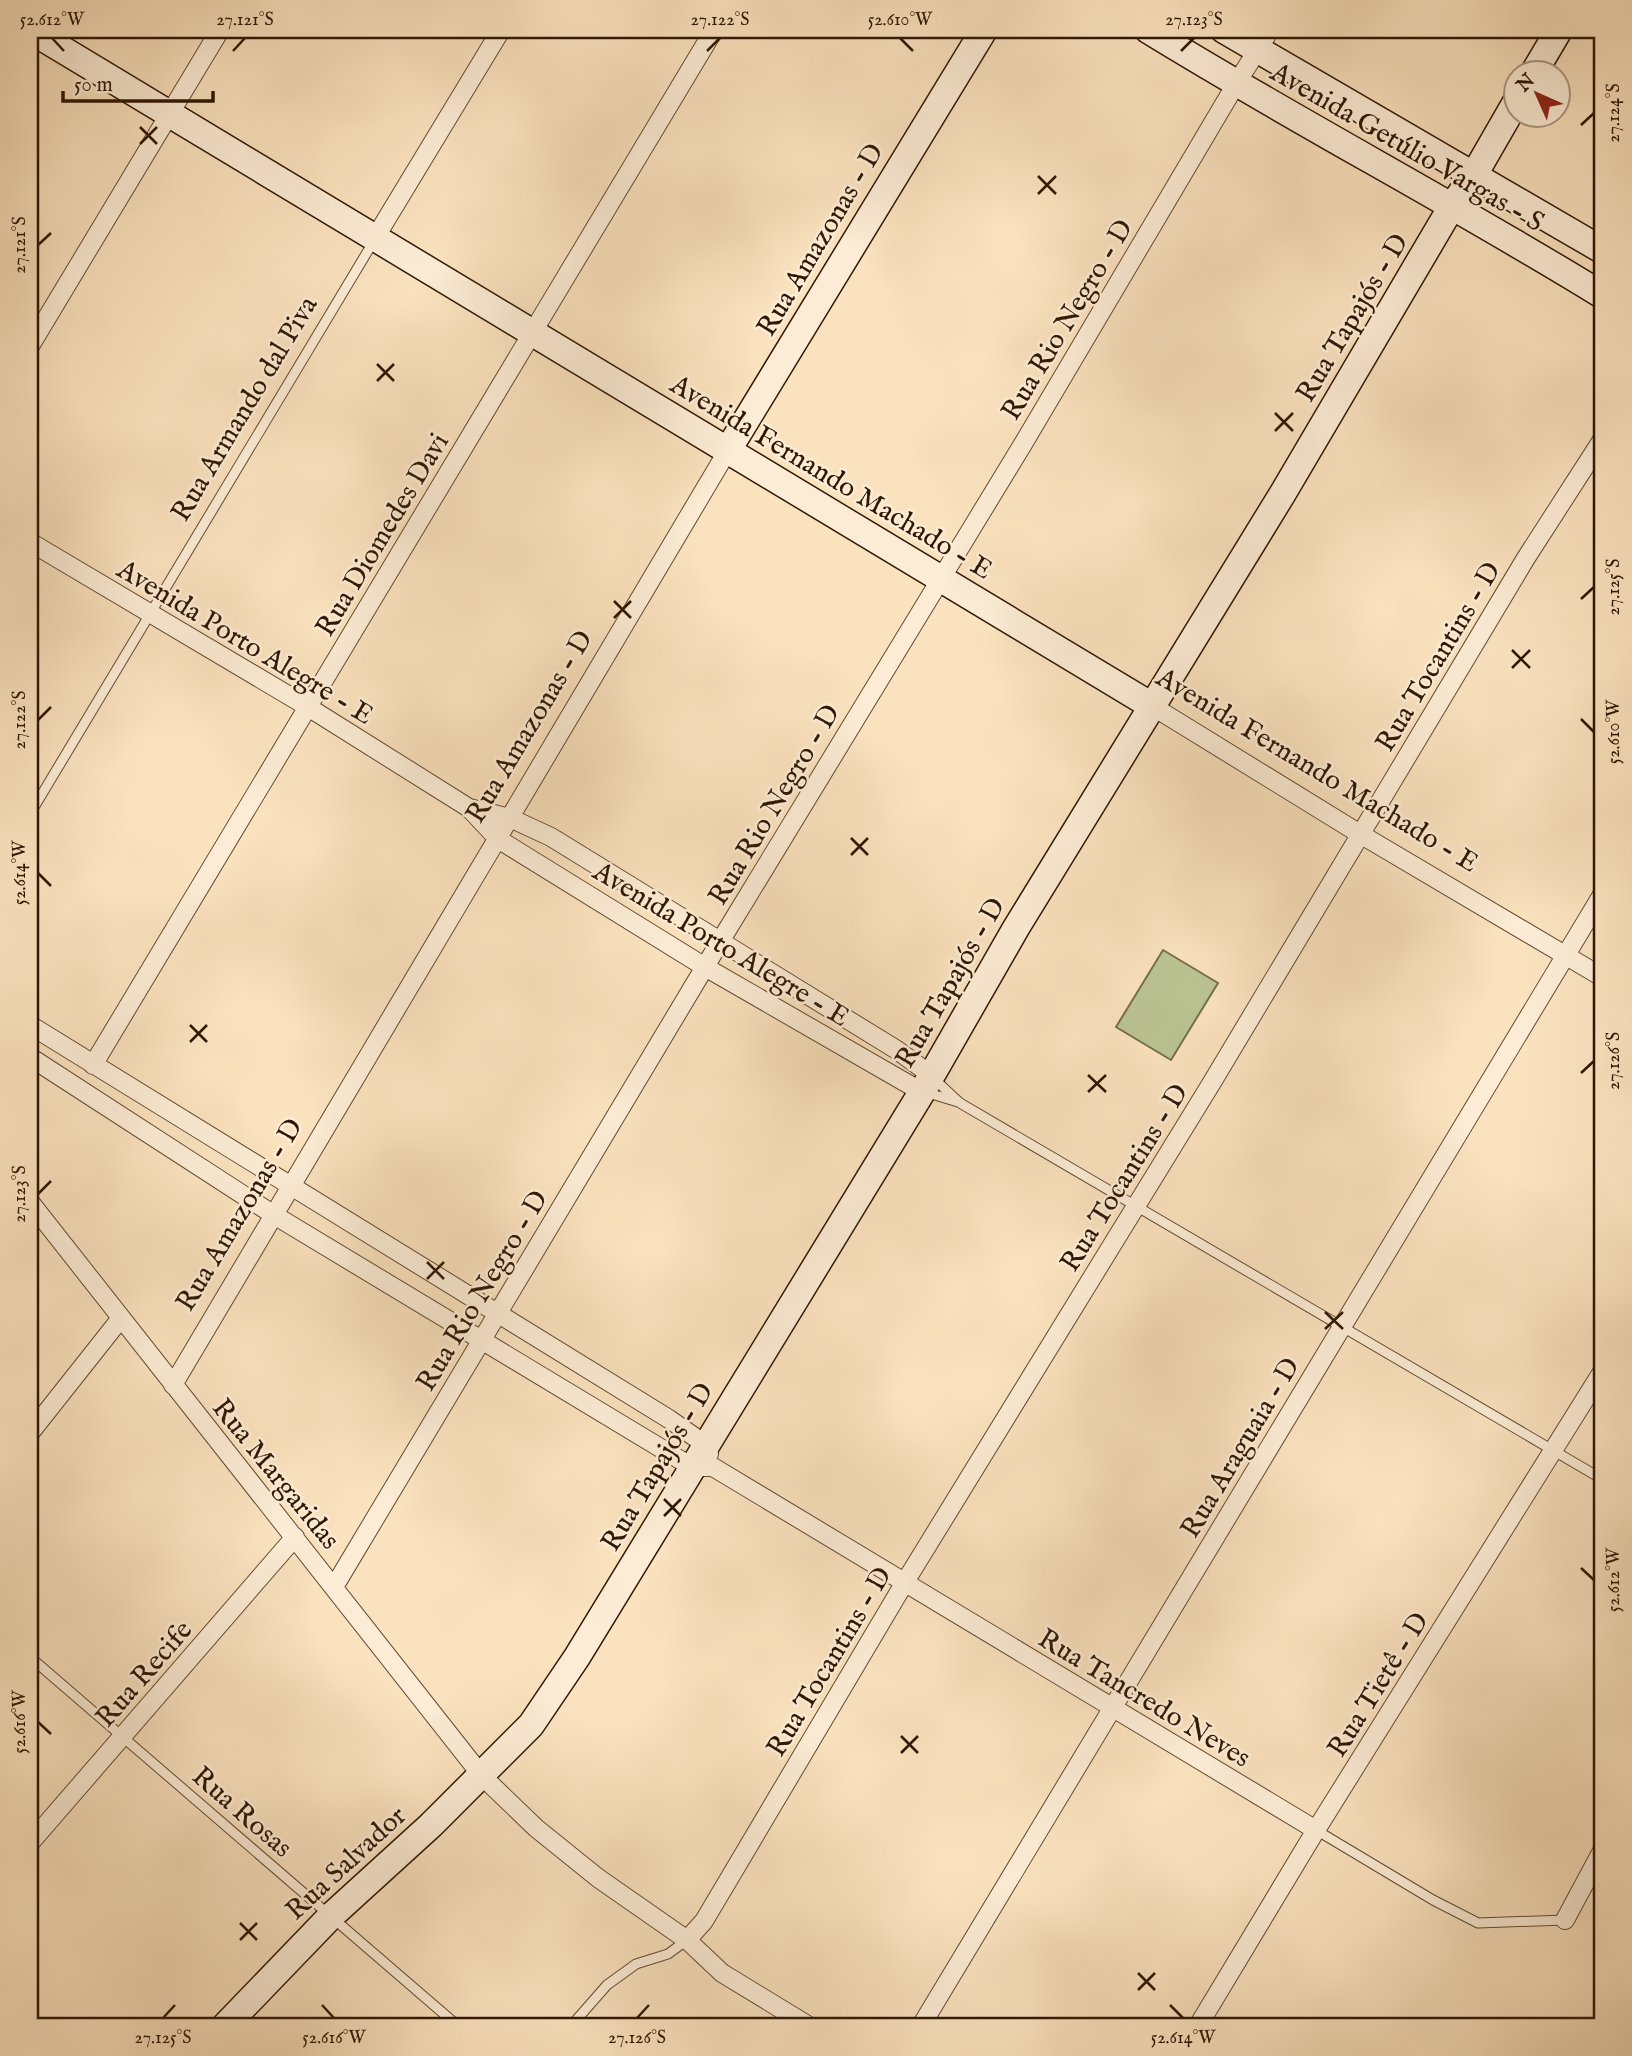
<svg xmlns="http://www.w3.org/2000/svg" width="1632" height="2056" viewBox="0 0 1632 2056" font-family="'IM FELL English',serif">
  <style>
    .green { fill: #bbc494; stroke: #766e4c; stroke-width: 2 }
    .lines { fill: none; stroke-linecap: round; stroke-linejoin: round }
    .lane-casing { stroke: #624a32; stroke-width: 11 }
    .street-casing { stroke: #624a32; stroke-width: 20 }
    .secondary-casing { stroke: #301704; stroke-width: 29 }
    .lane { stroke: #fcecd5; stroke-width: 9 }
    .street { stroke: #fcecd5; stroke-width: 18 }
    .secondary { stroke: #fcecd5; stroke-width: 26 }
    .ticks { fill: none; stroke: #301704; stroke-width: 2.5 }
    .labels { text-anchor: middle; stroke-width: 5; stroke-linejoin: round; paint-order: stroke }
    .street-label { font-size: 28px; fill: #301704; stroke: #fcecd5 }
    .neatline { fill: none; stroke: #301704; stroke-width: 2.5 }
    .ticks-label { font-size: 18px; text-anchor: middle; fill: #301704 }
  </style>
  <rect width="100%" height="100%" fill="#fae2be"/>
  <filter id="stains"><feTurbulence type="fractalNoise" baseFrequency=".00286" numOctaves="4"/><feColorMatrix values="0 0 0 0 .2 0 0 0 0 .09 0 0 0 0 .02 0 0 0 .5 -.17"/></filter>
  <radialGradient id="worn" r=".72"><stop offset=".6" stop-color="#630" stop-opacity="0"/><stop offset="1" stop-color="#630" stop-opacity=".3"/></radialGradient>
  <!-- green -->
  <path class="green" d="M1163,950L1218,983L1171,1060L1116,1027Z"/>
  <g class="lines">
    <!-- lane casing -->
    <g class="lane-casing">
      <path id="lane" d="M30,814L375,239
        M932,1077L960,1103L1602,1479
        M925,1092L958,1102
        M30,1657L458,2026
        M1316,1830L1433,1900L1478,1923L1565,1920
        M571,2026L607,1985L636,1964L668,1954L687,1940"/>
    </g>
    <!-- street casing -->
    <g class="street-casing">
      <path id="street" d="M375,238L501,30
        M30,346L220,30
        M30,542L308,707L469,808L498,839L705,967L922,1092
        M1152,706L1360,834L1602,977
        M469,808L510,818L551,837L897,1050L931,1075
        M30,1025L669,1419L706,1445L709,1454
        M30,1057L274,1215L692,1467H713L1316,1830
        M93,1065L714,30
        M30,1202L482,1776L536,1828L598,1878L687,1940L722,1973L809,2026
        M173,1385L728,450
        M30,1433L121,1318
        M334,1587L721,940L1023,444L1236,84L1270,30
        M30,1843L295,1537
        M1565,1920L1602,1851
        M687,1940L704,1921L905,1582L1211,1084L1526,558L1602,440
        M921,2026L1602,895
        M1198,2026L1316,1830L1602,1372"/>
    </g>
    <!-- secondary casing -->
    <g class="secondary-casing">
      <path id="secondary" d="M30,30L1152,706
        M1148,30C1297,122 1453,203 1602,295
        M1224,30L1602,250
        M1533,74L1559,30
        M728,450L984,30
        M225,2026L330,1917L431,1825L531,1725L577,1657L922,1092L1016,928L1283,493L1452,206L1474,175L1516,102"/>
    </g>
    <!-- lane -->
    <use href="#lane" class="lane"/>
    <!-- street -->
    <use href="#street" class="street"/>
    <!-- secondary -->
    <use href="#secondary" class="secondary"/>
  </g>
  <!-- ticks -->
  <path class="ticks" d="M52,38L64,51M900,38L913,51M233,51L245,38M707,51L720,38M1181,51L1194,38M1581,125L1594,113M140,127L157,144M140,144L157,127M1038,176L1056,194M1038,194L1056,176M38,245L51,233M377,364L394,381M377,381L394,364M1275,413L1293,431M1275,431L1293,413M1581,599L1594,587M614,601L631,618M614,618L631,601M1512,650L1530,668M1512,668L1530,650M1581,719L1594,732M38,720L51,707M851,838L868,855M851,855L868,838M38,873L51,886M190,1025L207,1042M190,1042L207,1025M1581,1073L1594,1061M1088,1075L1106,1092M1088,1092L1106,1075M38,1194L51,1181M427,1262L444,1279M427,1279L444,1262M1325,1312L1343,1329M1325,1329L1343,1312M664,1499L681,1516M664,1516L681,1499M1581,1568L1594,1580M38,1722L51,1734M901,1736L918,1753M901,1753L918,1736M240,1923L257,1940M240,1940L257,1923M1138,1973L1155,1990M1138,1990L1155,1973M322,2005L334,2018M1170,2005L1183,2018M163,2018L175,2005M637,2018L649,2005"/>
  <g class="labels">
    <!-- street labels -->
    <g class="street-label">
      <text transform="translate(1408 146) rotate(30)" y="10">Avenida Getúlio Vargas - S</text>
      <text transform="translate(819 239) rotate(-59)" y="10">Rua Amazonas - D</text>
      <text transform="translate(1351 317) rotate(-59)" y="10">Rua Tapajós - D</text>
      <text transform="translate(1066 319) rotate(-59)" y="10">Rua Rio Negro - D</text>
      <text transform="translate(243 408) rotate(-59)" y="10">Rua Armando dal Piva</text>
      <text transform="translate(832 476) rotate(31)" y="10">Avenida Fernando Machado - E</text>
      <text transform="translate(381 534) rotate(-59)" y="10">Rua Diomedes Davi</text>
      <text transform="translate(246 641) rotate(31)" y="10">Avenida Porto Alegre - E</text>
      <text transform="translate(1437 656) rotate(-59)" y="10">Rua Tocantins - D</text>
      <text transform="translate(528 726) rotate(-59)" y="10">Rua Amazonas - D</text>
      <text transform="translate(1318 769) rotate(31)" y="10">Avenida Fernando Machado - E</text>
      <text transform="translate(773 804) rotate(-59)" y="10">Rua Rio Negro - D</text>
      <text transform="translate(722 943) rotate(31)" y="10">Avenida Porto Alegre - E</text>
      <text transform="translate(949 982) rotate(-60)" y="10">Rua Tapajós - D</text>
      <text transform="translate(1123 1177) rotate(-58)" y="10">Rua Tocantins - D</text>
      <text transform="translate(238 1214) rotate(-59)" y="10">Rua Amazonas - D</text>
      <text transform="translate(481 1290) rotate(-59)" y="10">Rua Rio Negro - D</text>
      <text transform="translate(1239 1447) rotate(-59)" y="10">Rua Araguaia - D</text>
      <text transform="translate(656 1466) rotate(-59)" y="10">Rua Tapajós - D</text>
      <text transform="translate(277 1473) rotate(51)" y="10">Rua Margaridas</text>
      <text transform="translate(828 1661) rotate(-59)" y="10">Rua Tocantins - D</text>
      <text transform="translate(143 1673) rotate(-49)" y="10">Rua Recife</text>
      <text transform="translate(1377 1684) rotate(-58)" y="10">Rua Tietê - D</text>
      <text transform="translate(1145 1697) rotate(31)" y="10">Rua Tancredo Neves</text>
      <text transform="translate(243 1811) rotate(41)" y="10">Rua Rosas</text>
      <text transform="translate(345 1862) rotate(-43)" y="10">Rua Salvador</text>
    </g>
  </g>
  <!-- margin -->
  <rect width="1632" height="2056" fill="none" stroke="#fae2be" stroke-width="77"/>
  <!-- north arrow -->
  <g transform="translate(1537 94) rotate(315)"><circle r="33" fill="#fcecd5" stroke="#aa9781" stroke-width="2"/>
  <path d="M0-5L12 26L0 18L-12 26Z" fill="#8f2418"/>
  <text y="-10" font-size="19" font-weight="bold" text-anchor="middle" fill="#301704">N</text>
  </g>
  <!-- scale -->
  <path d="M63 91v10h150v-10" fill="none" stroke="#301704" stroke-width="3.5"/>
  <text x="74" y="91" font-size="21" fill="#301704" stroke="#fcecd5" stroke-width="5" paint-order="stroke">50 m</text>
  <rect x="38" y="38" width="1556" height="1980" class="neatline"/>
  <g class="ticks-label">
    <text x="52" y="25">52.612°W</text>
    <text x="245" y="25">27.121°S</text>
    <text x="720" y="25">27.122°S</text>
    <text x="900" y="25">52.610°W</text>
    <text x="1194" y="25">27.123°S</text>
    <text transform="translate(1613 113) rotate(-90)" y="6">27.124°S</text>
    <text transform="translate(19 245) rotate(-90)" y="6">27.121°S</text>
    <text transform="translate(1613 587) rotate(-90)" y="6">27.125°S</text>
    <text transform="translate(19 720) rotate(-90)" y="6">27.122°S</text>
    <text transform="translate(1613 732) rotate(-90)" y="6">52.610°W</text>
    <text transform="translate(19 873) rotate(-90)" y="6">52.614°W</text>
    <text transform="translate(1613 1061) rotate(-90)" y="6">27.126°S</text>
    <text transform="translate(19 1194) rotate(-90)" y="6">27.123°S</text>
    <text transform="translate(1613 1580) rotate(-90)" y="6">52.612°W</text>
    <text transform="translate(19 1722) rotate(-90)" y="6">52.616°W</text>
    <text x="163" y="2043">27.125°S</text>
    <text x="334" y="2043">52.616°W</text>
    <text x="637" y="2043">27.126°S</text>
    <text x="1183" y="2043">52.614°W</text>
  </g>
  <rect width="100%" height="100%" filter="url(#stains)"/>
  <rect width="100%" height="100%" fill="url(#worn)"/>
</svg>
